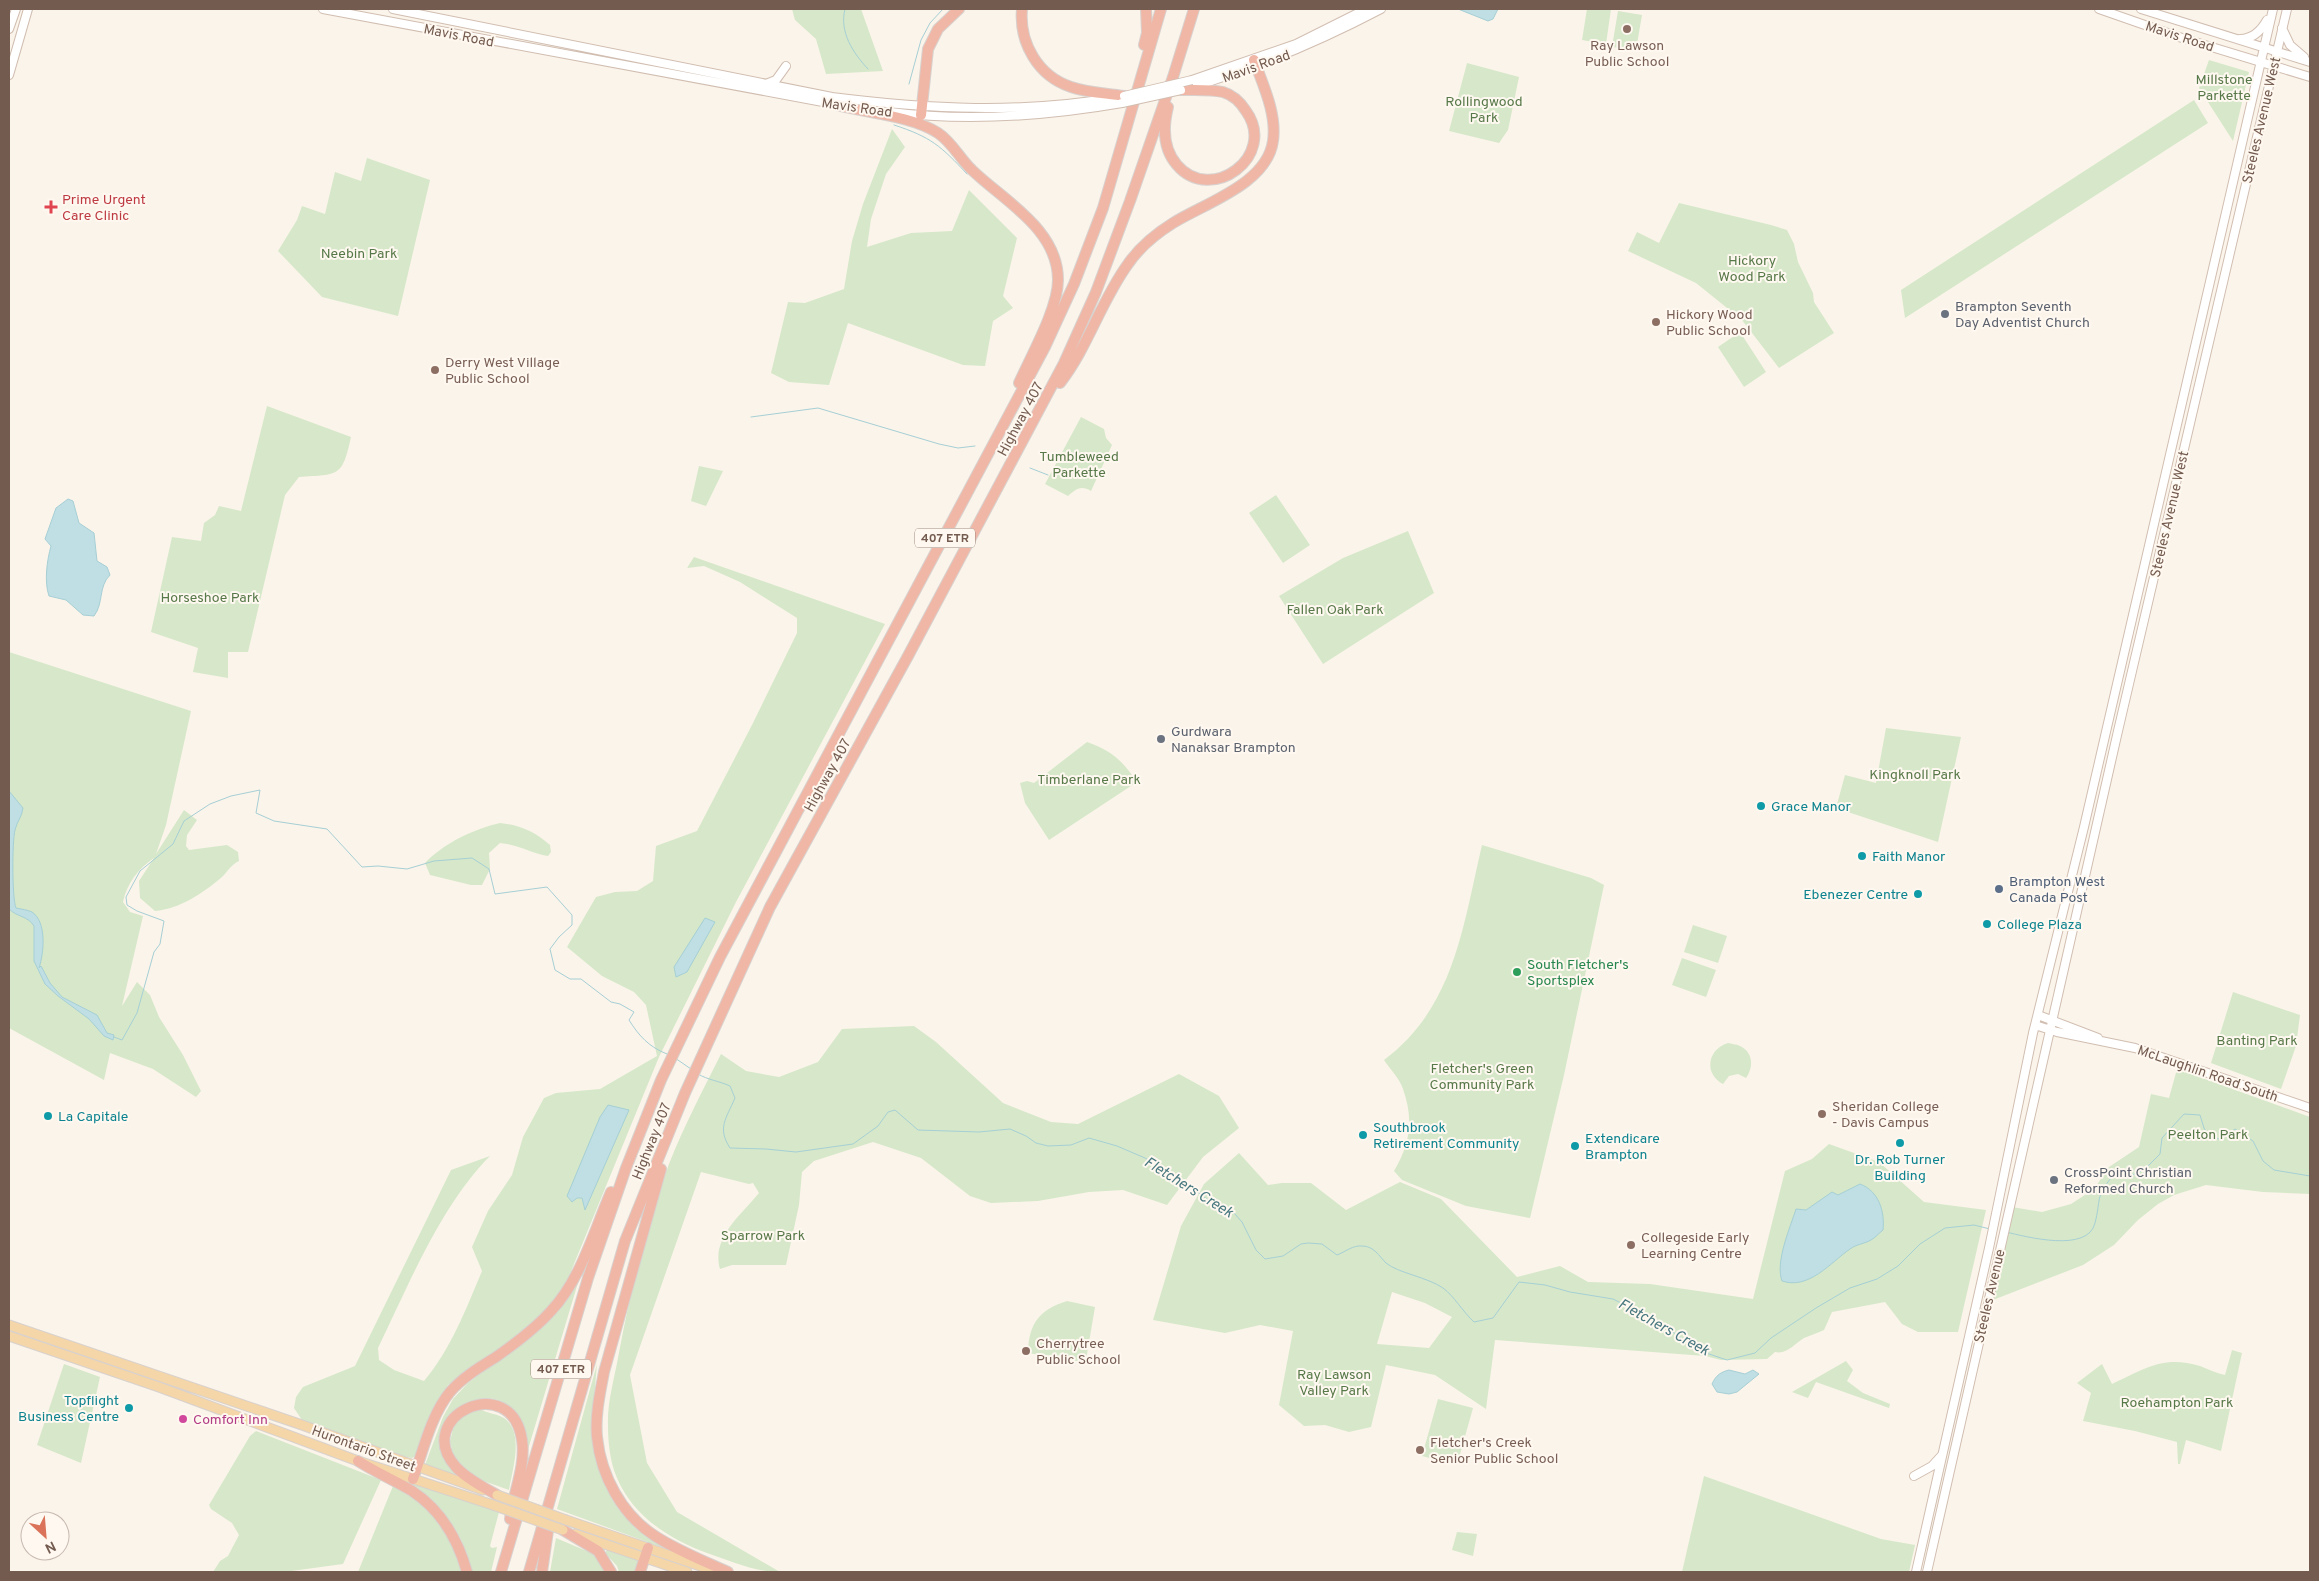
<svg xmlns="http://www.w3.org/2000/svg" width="2319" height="1581" viewBox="0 0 2319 1581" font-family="Overpass,sans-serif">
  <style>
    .green { fill: #d6e8c9; fill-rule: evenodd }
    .water { fill: #bfdfe4; stroke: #a6cfd5 }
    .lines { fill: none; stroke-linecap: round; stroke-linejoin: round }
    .stream { stroke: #a6cfd5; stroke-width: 1 }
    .secondary-casing { stroke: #d1beb1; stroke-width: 10 }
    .primary-casing { stroke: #d8d1ce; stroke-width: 11 }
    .highway-casing { stroke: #d8d1ce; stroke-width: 12 }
    .secondary { stroke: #fff; stroke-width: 8 }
    .primary { stroke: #f4d6a8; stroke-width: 9 }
    .highway { stroke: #f0b7a6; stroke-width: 10 }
    .secondary-bridge-casing { stroke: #d1beb1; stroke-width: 10; stroke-linecap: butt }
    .primary-bridge-casing { stroke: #d8d1ce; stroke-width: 11; stroke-linecap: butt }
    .secondary-bridge { stroke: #fff; stroke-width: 8 }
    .primary-bridge { stroke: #f4d6a8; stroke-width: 9 }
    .education-dot { fill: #8d6e63; stroke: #fef8f0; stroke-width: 2 }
    .health-dot { fill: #e0444e; stroke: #fef8f0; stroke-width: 2 }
    .worship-dot { fill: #6b7280; stroke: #fef8f0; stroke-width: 2 }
    .culture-dot { fill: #0f9aa8; stroke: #fef8f0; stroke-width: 2 }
    .service-dot { fill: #5c6f8a; stroke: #fef8f0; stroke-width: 2 }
    .leisure-dot { fill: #2e9e5b; stroke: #fef8f0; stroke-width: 2 }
    .hotel-dot { fill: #d1479c; stroke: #fef8f0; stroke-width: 2 }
    .labels { text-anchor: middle; stroke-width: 4; stroke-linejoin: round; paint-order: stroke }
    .shield { fill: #fef8f0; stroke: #9d8a7f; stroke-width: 1 }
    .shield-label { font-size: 12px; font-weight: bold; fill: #745b4f }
    .street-label { font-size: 14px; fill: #745b4f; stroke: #fef8f0 }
    .education-label { font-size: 14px; fill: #785e54; stroke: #fef8f0; text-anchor: start }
    .park-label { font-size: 14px; fill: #577848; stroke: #fef8f0 }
    .health-label { font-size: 14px; fill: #be3a42; stroke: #fef8f0; text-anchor: start }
    .worship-label { font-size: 14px; fill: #5b616d; stroke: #fef8f0; text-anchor: start }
    .culture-label { font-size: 14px; fill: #0d838f; stroke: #fef8f0; text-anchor: start }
    .service-label { font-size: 14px; fill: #4e5e75; stroke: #fef8f0; text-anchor: start }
    .leisure-label { font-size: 14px; fill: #27864d; stroke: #fef8f0; text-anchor: start }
    .hotel-label { font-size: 14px; fill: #b23c85; stroke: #fef8f0; text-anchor: start }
    .water-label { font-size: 15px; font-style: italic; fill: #47777f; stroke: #fef8f0 }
  </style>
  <rect width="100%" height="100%" fill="#fbf4ea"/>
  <!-- green -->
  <path class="green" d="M792,9H861L883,71L826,74L816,39L795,20Z
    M1587,9H1611L1606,44L1582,40Z
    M1618,11L1642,15L1636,50L1612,47Z
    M2209,60L2249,72L2233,141L2199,88Z
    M1467,63L1519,77L1508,130L1499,143L1449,131Z
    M2194,100L2208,123L1905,318L1901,290Z
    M892,129L905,147L886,174L871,219L867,247L911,233L952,231L969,190L1017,238L1003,296L1013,308L993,321L985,366L963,365L848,323L829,385L789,382L771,373L788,302L805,303L844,289L852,241L863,204Z
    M367,158L430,180L398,316L322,297L278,251L297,220L302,206L325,214L335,172L361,181Z
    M1679,203L1771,225L1787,230L1794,244L1798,262L1813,293L1814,302L1834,333L1779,368L1742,320L1696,283L1628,251L1637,232L1659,243Z
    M1740,332L1766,372L1744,387L1718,347Z
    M267,406L351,437C342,478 339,474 299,477L285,495L248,652H228V678L193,672L198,648L151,632L172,537L201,541L204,523L215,515L219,506L241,511Z
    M1081,417L1104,429L1106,438L1112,445L1091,491C1081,485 1076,489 1068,496L1045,484Z
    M699,466L723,471L706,506L691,501Z
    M1276,495L1310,545L1283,563L1249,513Z
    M1408,531L1434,593L1323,664L1279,596L1343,558Z
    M694,557L885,624L736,902L659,1057L567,1281L549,1308L539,1318L509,1343L467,1369L448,1385L435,1405L417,1455L412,1458L389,1453L302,1420L294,1408L296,1397L303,1387L355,1366L451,1170L490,1156C441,1205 408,1286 378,1348L379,1360L394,1370L424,1381C451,1349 466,1309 482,1271L472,1247L488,1211L512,1175L523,1137L544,1098L556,1093L600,1089L657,1056L646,1005L634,992L602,976L567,947L596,897L615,892L637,891L653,881L656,846L697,831L752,725L797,633V618L740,582L704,566L687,568Z
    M9,652L191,711L166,825L156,854L184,810L197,820L187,835L186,846L189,850L227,845L238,852L239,861C231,865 228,871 222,877C203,893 180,909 155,911L140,898L139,881L154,858C138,869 127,883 123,902L130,912L143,916L122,1006L137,982L150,995L159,1017L183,1055L201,1091L196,1097L153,1069L110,1053L104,1080L9,1028Z
    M1886,728L1961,737L1938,842L1836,808L1845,775L1876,783Z
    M1087,742C1112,751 1122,760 1137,782L1049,840L1025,803L1020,783L1027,781L1034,783Z
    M500,823C520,825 535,832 550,845L551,852L548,856C530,853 520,845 500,843L489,853L490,869L482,885H471L430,875L425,863C444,843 474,829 500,823Z
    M1482,845L1591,878L1604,885L1564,1075L1530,1218L1466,1206L1402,1180L1394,1171C1410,1144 1414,1120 1403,1089C1400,1079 1390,1069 1384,1060C1455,1007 1463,925 1482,845Z
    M1693,925L1727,936L1718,963L1684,952Z
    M1682,958L1716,970L1706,997L1672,985Z
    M2233,992L2300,1015L2296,1046L2281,1089L2211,1063Z
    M914,1026L936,1042L1003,1103L1051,1122L1078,1124L1179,1074L1219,1096L1239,1128L1203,1157L1167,1205L1123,1190L1089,1192L1038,1201L991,1203L970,1196L921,1158L873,1142L814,1161L802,1172L799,1205L786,1265H732L720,1269C711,1238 741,1215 759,1193L753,1183L749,1184L701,1172L630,1375L647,1463L677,1512L780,1572C754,1572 731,1561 707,1553C669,1539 633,1516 617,1478C610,1462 608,1442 608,1426C607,1403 614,1380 618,1358C630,1293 646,1226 669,1164C684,1126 703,1090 721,1054L746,1071L779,1077L818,1062L842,1029Z
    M1728,1043C1731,1044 1736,1044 1740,1046C1753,1052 1754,1067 1746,1078L1738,1074L1729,1076L1723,1084C1703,1073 1708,1049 1728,1043Z
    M2177,1069L2310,1117V1194L2263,1192L2206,1185L2174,1195L2158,1204L2138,1220L2114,1245L2083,1265L1993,1300L2012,1207L2042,1212L2071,1204L2094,1189L2109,1167L2139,1147L2151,1094L2169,1098Z
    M1829,1144L1879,1162L1924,1202L1986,1210L1958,1332H1918L1902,1324L1885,1302L1832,1312L1824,1330C1818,1333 1811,1335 1804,1338C1795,1343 1787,1355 1775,1352L1767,1359L1721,1360L1705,1356L1495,1340L1486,1409L1435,1375L1386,1365L1371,1427L1349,1432L1325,1425L1304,1426L1279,1405L1293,1331L1260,1325L1225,1333L1153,1320L1181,1226L1204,1184L1239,1153L1268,1185L1282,1183H1311L1346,1210L1400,1182L1441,1199L1517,1277L1560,1266L1588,1282L1650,1284L1753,1299L1785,1171L1812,1159ZM1392,1292L1425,1303L1452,1317L1429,1348L1377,1344Z
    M580,1276L526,1456C523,1445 520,1420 513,1411C492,1385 455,1403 443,1428L457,1472L455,1475L425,1465L443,1417L453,1399L468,1383L493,1364Z
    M1067,1301L1095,1307L1086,1360L1083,1362L1028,1353C1029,1323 1039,1310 1067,1301Z
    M2232,1350L2242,1353L2221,1451L2186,1440L2180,1464H2178L2177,1442L2135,1431L2083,1421L2091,1393L2077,1383L2102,1364L2112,1384C2145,1369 2163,1355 2200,1366C2208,1369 2216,1373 2225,1375Z
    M1846,1361L1853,1370L1847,1381L1863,1393L1890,1404L1889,1408L1816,1382L1808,1398L1792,1392Z
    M64,1364L100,1377L81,1463L37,1445Z
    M597,1364C592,1419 587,1481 631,1523C646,1536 666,1545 683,1555L557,1509Z
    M1438,1399L1473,1408L1457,1465L1422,1456Z
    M479,1408C487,1414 496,1413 504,1418C525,1433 512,1470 509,1490L475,1478L454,1459L450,1441L454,1426L458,1419Z
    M256,1431L381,1480L343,1564L284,1572H213L220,1561L228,1556L239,1535L232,1523L211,1509L209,1505L250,1436Z
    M1704,1476L1881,1539L1915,1545L1909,1572H1682Z
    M397,1477L499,1512L490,1546L492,1548L497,1547L491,1572H471C462,1522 436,1504 397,1477Z
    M393,1486L426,1506L452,1540L462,1572H358Z
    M1457,1532L1477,1534L1473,1556L1452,1550Z
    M556,1538L596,1555L607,1572H550Z
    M607,1550L639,1561L636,1572H619L617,1566L605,1553Z"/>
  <!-- water -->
  <path class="water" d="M1458,9H1498L1493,19L1488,21Z
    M68,499L73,501L79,523L94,533L97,561L107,567L110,575C98,587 104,603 94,616L83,615L66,600L49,596C44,582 47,560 51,546L45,539L56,508Z
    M9,791L23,808C22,817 17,821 15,830C12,842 12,898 16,908C21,909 28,910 32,912C47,922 44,953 39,968L41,966L50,983L62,997L97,1015L107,1033L114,1035L113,1040L104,1036L89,1019L58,996L45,984L34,961V926C28,916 17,917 9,909Z
    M705,918L715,922L687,972L676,977L674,967Z
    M608,1105L629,1110L585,1210L582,1198H577L572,1202L567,1196L600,1117Z
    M1860,1184C1879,1191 1885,1212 1883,1230C1879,1233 1875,1238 1871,1240C1864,1244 1857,1244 1850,1249C1830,1263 1809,1290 1782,1281C1775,1262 1790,1228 1796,1209L1806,1210L1832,1192L1838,1195Z
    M1729,1370L1745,1374L1753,1370L1759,1374L1737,1392L1729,1394L1717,1392L1712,1384C1716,1375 1721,1372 1729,1370Z"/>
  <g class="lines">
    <!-- stream -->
    <path class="stream" d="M845,9C839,32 853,53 868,69
      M909,84L921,40L930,23L943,9
      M894,125C931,137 941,146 967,174
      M751,417L818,408L939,444L958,448L975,446
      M1030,468L1048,475
      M114,1037L122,1040L137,1013L154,952L160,944L164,921L137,911L127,905L126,897L140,871L173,844L184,821L210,804L231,796L260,790L256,813L274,821L327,829L362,867L378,866L407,869L434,861L472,858L489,869L495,894L547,887L572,915V925L559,937L550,949L555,970L570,979H581L611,1002L620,1004L634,1012L629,1020C639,1036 649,1047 667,1054
      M675,1058L691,1069
      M698,1074C708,1080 719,1081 730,1086L735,1098C726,1119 717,1128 730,1148L766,1149L796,1152L853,1144L878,1126L888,1112L895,1110L918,1130L979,1132L1010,1129L1026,1136L1036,1143L1048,1146L1071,1145L1089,1138L1117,1146L1145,1158L1180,1179L1219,1208L1234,1213L1242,1222L1256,1250L1265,1259L1283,1256L1301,1244L1308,1243L1322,1244L1337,1255C1345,1252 1353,1245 1362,1246C1374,1246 1379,1256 1386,1263C1398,1273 1427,1277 1443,1288C1454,1296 1463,1312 1474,1322L1493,1318L1519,1282L1545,1285L1570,1292L1613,1299L1657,1321L1700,1351L1727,1360L1755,1353L1771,1338L1816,1308L1850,1288L1877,1279L1898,1266L1920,1244L1945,1228L1974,1225L1990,1229
      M2006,1232C2027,1237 2088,1253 2095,1223C2101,1200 2095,1197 2112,1177L2130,1176L2145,1169L2160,1154L2162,1138L2184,1114L2200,1115L2204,1128L2210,1138L2221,1139L2235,1129L2253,1141L2263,1161L2274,1170L2310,1176"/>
    <!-- secondary casing -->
    <g class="secondary-casing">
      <path id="secondary" d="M323,9L839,105
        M393,9L832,97C927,109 1022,114 1118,97
        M2099,9L2182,38L2310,77
        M2141,9L2310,62
        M2282,28L2290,45L2304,57
        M9,29L16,9
        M2240,39C2253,39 2261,31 2267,20
        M9,75L28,9
        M1192,80L1296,44L1366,9
        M766,84L776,80L786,66
        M1192,87C1259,67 1320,41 1381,9
        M890,112C967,122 1047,116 1122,103
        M2038,1015L2098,1038
        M2035,1025L2057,1032L2135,1048L2310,1108
        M1914,1476L1932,1466L1942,1455
        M1916,1572L1989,1248L2033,1033L2084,827L2273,9
        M1927,1572L2118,731L2287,9"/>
    </g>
    <!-- primary casing -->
    <g class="primary-casing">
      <path id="primary" d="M9,1325L302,1425L483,1490
        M9,1336L159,1387L358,1461L493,1505
        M566,1520L715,1571
        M575,1534L687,1572"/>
    </g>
    <!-- highway casing -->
    <g class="highway-casing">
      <path id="highway" d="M1022,9C1019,43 1038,76 1071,87C1088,93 1107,93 1124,96
        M1144,45L1147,33L1146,9
        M836,105C867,113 912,116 938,133C952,142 960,159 972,170C1004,201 1058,229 1058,280C1058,309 1031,356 1019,383
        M1168,107C1163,127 1163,149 1177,165C1211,205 1278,156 1246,111C1241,103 1233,95 1223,92C1209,89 1195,90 1181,90
        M921,115L928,49L938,29L959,9
        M1060,383C1088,347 1101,301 1128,264C1139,248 1157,233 1173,223C1205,203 1267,184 1273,141C1277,114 1263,85 1254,60
        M661,1169L604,1372C600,1393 595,1415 597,1437C601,1476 622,1515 655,1536C678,1551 704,1561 728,1572
        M358,1461C375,1472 394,1480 412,1491C441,1510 458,1540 467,1572
        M413,1479C423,1451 431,1415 450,1392C463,1377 480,1367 496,1357C516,1343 535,1329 551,1311C581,1279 594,1231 611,1192
        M497,1495C483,1487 467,1479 456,1467C411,1417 511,1369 522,1440C526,1466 513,1493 510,1519
        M563,1530L598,1551L611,1572
        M501,1572L588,1278L626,1168L661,1080L720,957L1045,347L1074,284L1103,208L1161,9
        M529,1572L625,1241L685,1093L770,907L908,656L1064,363L1096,292L1130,201L1173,77L1194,9
        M542,1572L549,1524
        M640,1572L648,1548"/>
    </g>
    <!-- secondary -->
    <use href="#secondary" class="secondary"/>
    <!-- primary -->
    <use href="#primary" class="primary"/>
    <!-- highway -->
    <use href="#highway" class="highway"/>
    <!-- secondary-bridge casing -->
    <g class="secondary-bridge-casing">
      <path id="secondary-bridge" d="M1124,96L1192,80
        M1122,103L1181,90"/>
    </g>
    <!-- primary-bridge casing -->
    <g class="primary-bridge-casing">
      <path id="primary-bridge" d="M497,1495L566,1520
        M493,1505L563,1530"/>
    </g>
    <!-- secondary-bridge -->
    <use href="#secondary-bridge" class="secondary-bridge"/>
    <!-- primary-bridge -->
    <use href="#primary-bridge" class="primary-bridge"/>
  </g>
  <!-- markers -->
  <g class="education-dot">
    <circle cx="1627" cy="29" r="5"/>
    <circle cx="1656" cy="322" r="5"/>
    <circle cx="435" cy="370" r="5"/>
    <circle cx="1822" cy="1114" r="5"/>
    <circle cx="1631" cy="1245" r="5"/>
    <circle cx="1026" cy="1351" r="5"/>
    <circle cx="1420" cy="1450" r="5"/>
  </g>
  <path class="health-dot" d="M48.5 199.5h5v5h5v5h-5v5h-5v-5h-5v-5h5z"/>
  <g class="worship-dot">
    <circle cx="1945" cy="314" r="5"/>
    <circle cx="1161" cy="739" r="5"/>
    <circle cx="2054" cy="1180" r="5"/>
  </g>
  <g class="culture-dot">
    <circle cx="1761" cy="806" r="5"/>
    <circle cx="1862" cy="856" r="5"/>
    <circle cx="1918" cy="894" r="5"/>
    <circle cx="1987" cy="924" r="5"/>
    <circle cx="48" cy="1116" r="5"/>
    <circle cx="1363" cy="1135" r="5"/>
    <circle cx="1900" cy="1143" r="5"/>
    <circle cx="1575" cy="1146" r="5"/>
    <circle cx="129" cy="1408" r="5"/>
  </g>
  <circle class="service-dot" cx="1999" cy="889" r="5"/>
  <circle class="leisure-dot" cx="1517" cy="972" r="5"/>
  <circle class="hotel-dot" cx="183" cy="1419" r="5"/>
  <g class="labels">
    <!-- shield labels -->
    <g class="shield">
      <rect x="915" y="528.5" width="60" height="19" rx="4"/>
      <rect x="531" y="1359.5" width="60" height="19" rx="4"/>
    </g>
    <g class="shield-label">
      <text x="945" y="542">407 ETR</text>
      <text x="561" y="1373">407 ETR</text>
    </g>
    <!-- street labels -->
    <g class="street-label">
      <text transform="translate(459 35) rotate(11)" y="5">Mavis Road</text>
      <text transform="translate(2180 36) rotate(18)" y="5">Mavis Road</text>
      <text transform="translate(1256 66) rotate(-20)" y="5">Mavis Road</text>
      <text transform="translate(857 107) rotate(8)" y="5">Mavis Road</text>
      <text transform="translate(2261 120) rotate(-77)" y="5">Steeles Avenue West</text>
      <text transform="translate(1020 419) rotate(-62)" y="5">Highway 407</text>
      <text transform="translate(2169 514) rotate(-77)" y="5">Steeles Avenue West</text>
      <text transform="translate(827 775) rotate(-61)" y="5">Highway 407</text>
      <text transform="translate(2208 1073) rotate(19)" y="5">McLaughlin Road South</text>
      <text transform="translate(651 1141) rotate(-68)" y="5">Highway 407</text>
      <text transform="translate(1989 1296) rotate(-77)" y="5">Steeles Avenue</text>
      <text transform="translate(364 1448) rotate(20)" y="5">Hurontario Street</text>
    </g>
    <!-- education labels -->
    <g class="education-label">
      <text x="1627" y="50" text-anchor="middle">Ray Lawson<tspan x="1627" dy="16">Public School</tspan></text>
      <text x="1666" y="319">Hickory Wood<tspan x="1666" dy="16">Public School</tspan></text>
      <text x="445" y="367">Derry West Village<tspan x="445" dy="16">Public School</tspan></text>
      <text x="1832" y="1111">Sheridan College<tspan x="1832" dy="16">- Davis Campus</tspan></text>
      <text x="1641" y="1242">Collegeside Early<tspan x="1641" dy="16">Learning Centre</tspan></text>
      <text x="1036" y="1348">Cherrytree<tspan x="1036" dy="16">Public School</tspan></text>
      <text x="1430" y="1447">Fletcher's Creek<tspan x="1430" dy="16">Senior Public School</tspan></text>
    </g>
    <!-- park labels -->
    <g class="park-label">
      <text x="2224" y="84">Millstone<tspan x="2224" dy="16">Parkette</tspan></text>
      <text x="1484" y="106">Rollingwood<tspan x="1484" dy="16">Park</tspan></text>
      <text x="359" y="258">Neebin Park</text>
      <text x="1752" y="265">Hickory<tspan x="1752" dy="16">Wood Park</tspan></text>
      <text x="1079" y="461">Tumbleweed<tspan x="1079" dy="16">Parkette</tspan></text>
      <text x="210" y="602">Horseshoe Park</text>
      <text x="1335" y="614">Fallen Oak Park</text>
      <text x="1915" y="779">Kingknoll Park</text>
      <text x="1089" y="784">Timberlane Park</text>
      <text x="2257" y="1045">Banting Park</text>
      <text x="1482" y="1073">Fletcher's Green<tspan x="1482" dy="16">Community Park</tspan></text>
      <text x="2208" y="1139">Peelton Park</text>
      <text x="763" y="1240">Sparrow Park</text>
      <text x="1334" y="1379">Ray Lawson<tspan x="1334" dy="16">Valley Park</tspan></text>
      <text x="2177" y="1407">Roehampton Park</text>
    </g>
    <!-- health labels -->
    <g class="health-label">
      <text x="62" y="204">Prime Urgent<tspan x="62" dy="16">Care Clinic</tspan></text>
    </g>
    <!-- worship labels -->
    <g class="worship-label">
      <text x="1955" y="311">Brampton Seventh<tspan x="1955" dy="16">Day Adventist Church</tspan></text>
      <text x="1171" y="736">Gurdwara<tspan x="1171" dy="16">Nanaksar Brampton</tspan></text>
      <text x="2064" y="1177">CrossPoint Christian<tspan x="2064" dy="16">Reformed Church</tspan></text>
    </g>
    <!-- culture labels -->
    <g class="culture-label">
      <text x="1771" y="811">Grace Manor</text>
      <text x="1872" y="861">Faith Manor</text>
      <text x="1908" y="899" text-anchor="end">Ebenezer Centre</text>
      <text x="1997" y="929">College Plaza</text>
      <text x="58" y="1121">La Capitale</text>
      <text x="1373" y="1132">Southbrook<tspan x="1373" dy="16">Retirement Community</tspan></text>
      <text x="1585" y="1143">Extendicare<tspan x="1585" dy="16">Brampton</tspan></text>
      <text x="1900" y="1164" text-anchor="middle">Dr. Rob Turner<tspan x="1900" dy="16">Building</tspan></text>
      <text x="119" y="1405" text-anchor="end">Topflight<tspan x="119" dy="16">Business Centre</tspan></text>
    </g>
    <!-- service labels -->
    <g class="service-label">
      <text x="2009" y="886">Brampton West<tspan x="2009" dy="16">Canada Post</tspan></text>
    </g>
    <!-- leisure labels -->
    <g class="leisure-label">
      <text x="1527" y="969">South Fletcher's<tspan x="1527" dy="16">Sportsplex</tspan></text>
    </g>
    <!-- hotel labels -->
    <g class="hotel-label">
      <text x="193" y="1424">Comfort Inn</text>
    </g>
    <!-- water labels -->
    <g class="water-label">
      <text transform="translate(1189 1187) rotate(32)" y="5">Fletchers Creek</text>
      <text transform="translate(1664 1327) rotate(29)" y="5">Fletchers Creek</text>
    </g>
  </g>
  <!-- border -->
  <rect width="2319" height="1581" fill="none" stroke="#745b4f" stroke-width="20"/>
  <!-- north arrow -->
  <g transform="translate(45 1536) rotate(154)"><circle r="24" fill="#fef8f0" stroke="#c7b9b0"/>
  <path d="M0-4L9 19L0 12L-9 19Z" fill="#da7359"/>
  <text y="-8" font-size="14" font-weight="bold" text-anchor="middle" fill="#745b4f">N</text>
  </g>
</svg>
